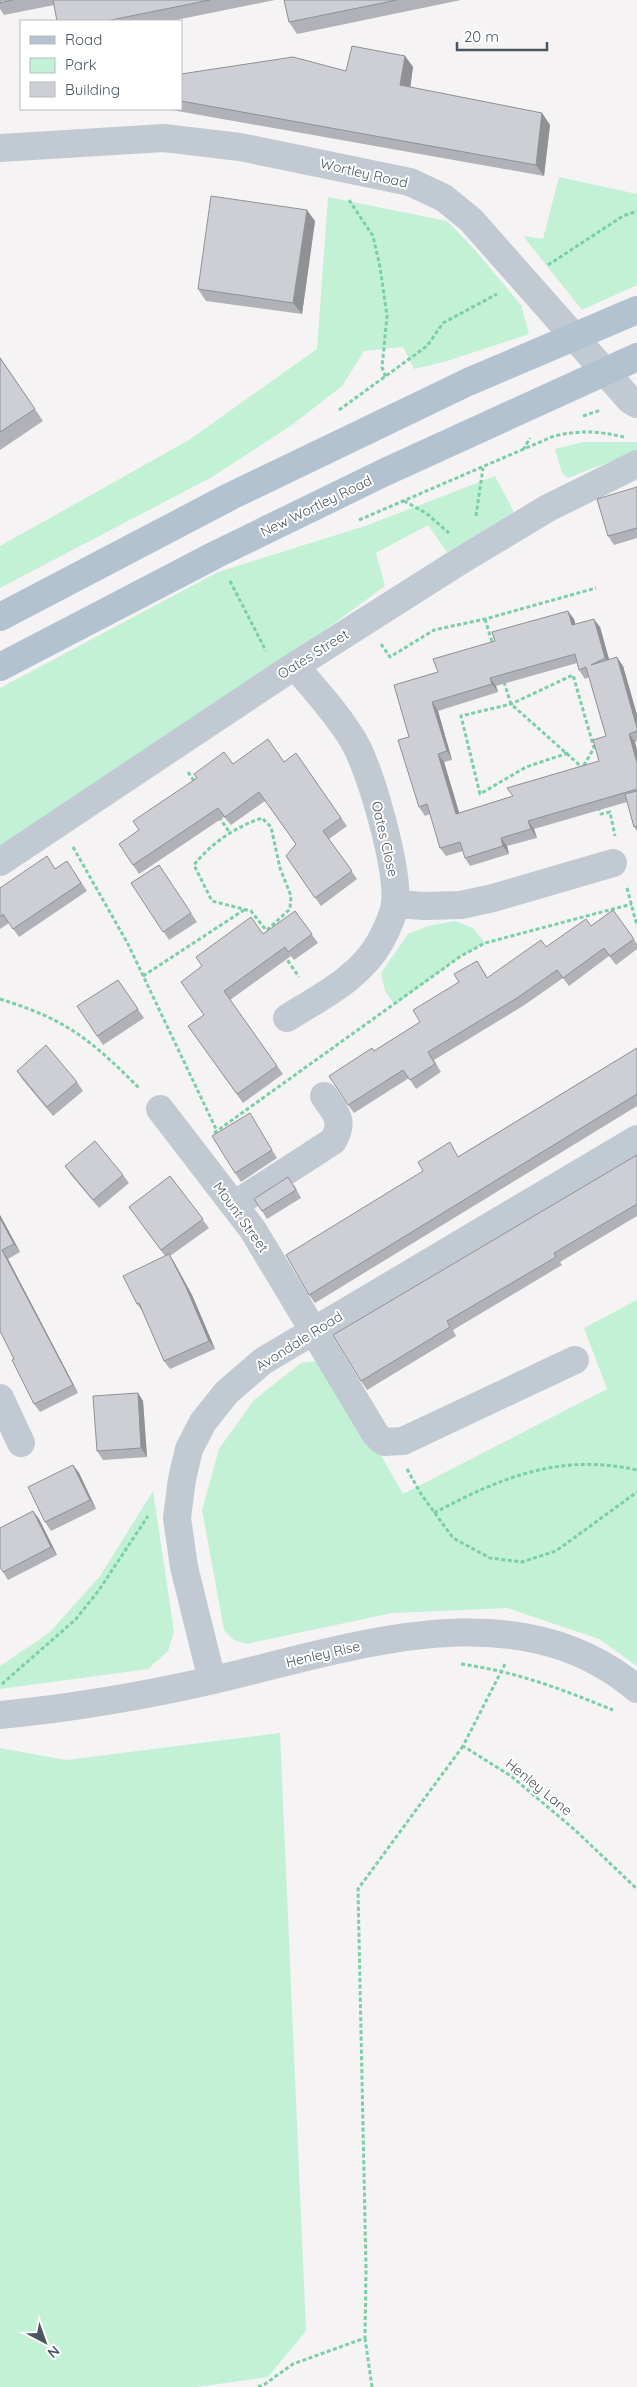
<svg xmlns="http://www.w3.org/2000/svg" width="637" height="2387" viewBox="0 0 637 2387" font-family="Quicksand,sans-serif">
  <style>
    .green { fill: #c3f1d5 }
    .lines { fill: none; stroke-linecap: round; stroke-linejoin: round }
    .path { stroke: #7ad0a6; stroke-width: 3; stroke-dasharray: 4 2.5; stroke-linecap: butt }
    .minor { stroke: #c1cad2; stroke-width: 28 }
    .major { stroke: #b3c2d1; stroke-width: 28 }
    .wall { fill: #b0b2b7; fill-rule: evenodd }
    .shaded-wall { fill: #909195 }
    .building { fill: #cdcfd5; stroke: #909195; fill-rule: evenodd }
    .labels { text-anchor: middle; stroke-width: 4; stroke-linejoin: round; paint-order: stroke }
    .street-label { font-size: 14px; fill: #4a5661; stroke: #fff }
  </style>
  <rect width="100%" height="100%" fill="#f5f3f3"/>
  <!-- green -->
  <path class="green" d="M559,177L637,194V285L582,310L523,236L543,239Z
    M328,197L447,221L474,249L521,305L529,334L447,361L414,369L403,347L364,351L342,386L292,425L212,477L0,588V546L189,440L317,349Z
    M583,442H637V451L568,478L562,473L555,449Z
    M495,476L514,512L447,552L428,525L376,553L385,586L265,674L0,846V688L218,572L368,525Z
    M455,921L473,928L485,943L461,956L395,1005L385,991L381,973L408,934L428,926Z
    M637,1300V1666L599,1639L507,1608L392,1613L246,1644L234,1640L224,1630L202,1510L219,1449L254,1400L301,1363L327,1360L403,1494L607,1389L584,1328Z
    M153,1491L174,1632L168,1651L148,1669L0,1689V1666L49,1633L100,1576Z
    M280,1733L306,2331L268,2377L197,2387H0V1748L66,1760Z"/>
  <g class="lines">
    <!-- path -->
    <path class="path" d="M349,200L373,236L380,267L387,316L382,367L386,378
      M548,265L623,216L637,211
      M339,410L427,346L443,323L497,294
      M583,416L601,410
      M523,450L530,438
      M404,501L426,513L449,533
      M476,516L483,468
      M359,520L554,436C580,430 598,431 624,437
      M230,581L266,651
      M485,619L493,645
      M381,644L390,657L434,630L485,619L596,588
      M504,682L511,704L584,769
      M568,753L526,767L480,794L461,716L511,704L573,675L594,748L583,767
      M188,772L196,784
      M598,807L601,814L610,812L615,836
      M219,817L230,833
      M73,847L128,944L217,1131
      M627,888L637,926
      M267,930L290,909L291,896L280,868L271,827L262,818C237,826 210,844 194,865L212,901L251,911L269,934
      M284,955L299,977
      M143,976L244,910
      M0,999C22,1006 45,1014 65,1026C93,1042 117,1066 140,1089
      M214,1133L461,956L485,943L632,904
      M407,1469L421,1494L453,1538L490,1558L522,1562L556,1551L637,1492
      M434,1513C502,1477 560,1453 637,1470
      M461,1664C518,1672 561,1689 613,1710
      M505,1664L463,1746L511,1776L575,1830L637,1889
      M2,1684L76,1619L99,1590L148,1516
      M365,2338L372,2387
      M258,2387L265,2384L293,2364L365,2338L366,2269L358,1889L463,1746"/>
    <!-- minor -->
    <path class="minor" d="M0,148L164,138L240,147L410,182L444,198L471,220L630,400L637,404
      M0,862L279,676L460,561L548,508L637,464
      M395,904L425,906L461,905L493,898L613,863
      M287,1018C320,997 360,978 380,942C386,931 393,917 395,904C399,870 371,770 353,740C337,713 315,690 295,666
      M160,1109L253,1230L376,1435L384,1442L403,1441L575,1360
      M234,1205L333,1141C345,1120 336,1114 324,1096
      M0,1398L21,1443
      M212,1680L184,1567L177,1518L182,1479L189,1449L203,1422L227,1392L263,1361L637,1139
      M0,1715C72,1708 143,1696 213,1680C349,1649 515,1586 637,1689"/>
    <!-- major -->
    <path class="major" d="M0,617L231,496L468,382L637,310
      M0,667L217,554L383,473L637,357"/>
  </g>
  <!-- wall -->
  <path class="wall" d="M0,0H275L171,21H57L54,5L4,15L0,9Z
    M284,0H461L297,34L289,22Z
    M405,56L413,67L410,87L542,113L550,125L544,176L166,109H181V74L346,71Z
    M315,221L302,314L206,301L198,289Z
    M0,357L43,421L0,450Z
    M637,487V538L614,545L608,536Z
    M574,619L575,624L600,627L609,660L623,666L637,715V741L635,742L637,750V831L634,827L627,802L534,829L537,838L507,846L509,854L470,866L465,858L463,851L446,856L440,848L430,814L425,816L419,807L409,737L438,672ZM577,663L579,670L585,679L589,677L606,736L599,761L507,788L513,796L459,813L444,762L452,760L438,711L498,692L496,686Z
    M296,753L347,826L329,839L357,879L321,906L286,856L296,844L265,801L231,825L224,817L139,874L119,844L233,764L284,762Z
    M67,861L87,891L19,937L9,923L0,929V888L55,869Z
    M159,865L197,922L169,940L131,883Z
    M613,910L637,944V949L616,965L609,956L569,986L563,978L523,1006L434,1060L441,1072L416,1089L409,1078L354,1113L348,1105L374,1051L420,1022L459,982L477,961L488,978L546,947L591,926Z
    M295,911L318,943L294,960L291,956L230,1000L283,1074L243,1103L188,1026L204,1015L202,966L263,934Z
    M118,980L144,1018L103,1045L97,1036Z
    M637,1048V1106L315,1303L309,1295L423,1171L459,1156Z
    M17,1071L77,1082L83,1091L53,1116L22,1079Z
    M255,1122L277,1158L241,1182L235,1173Z
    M637,1155V1216L560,1262L562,1265L453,1330L456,1336L367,1390L361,1381Z
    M65,1166L123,1175L129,1183L99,1208L71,1175Z
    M170,1176L209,1228L170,1256L174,1262L192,1295L215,1349L170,1369L164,1361L143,1312L137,1304L165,1256L129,1207Z
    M294,1185L301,1198L267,1219L262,1211Z
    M0,1215L20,1252L8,1259L78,1393L40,1412L34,1404L14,1359L0,1331Z
    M138,1393L143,1401L147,1457L103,1460L97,1451Z
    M73,1465L79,1473L96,1509L51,1531L45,1522Z
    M33,1511L39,1519L57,1555L8,1580L3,1572Z"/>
  <!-- shaded-wall -->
  <path class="shaded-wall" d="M405,56L413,67L409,97L400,85Z
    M542,113L550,125L544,176L536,165Z
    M307,210L315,221L302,314L293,303Z
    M568,611L574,619L578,634L572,625Z
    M594,619L600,627L611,666L605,658Z
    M617,657L623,666L637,715V728Z
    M490,678L496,686L498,692L492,684Z
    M432,702L438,711L452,760L447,751Z
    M629,734L635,742L637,750V763Z
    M438,754L444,762L462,822L456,814Z
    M528,821L534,829L537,838L531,829Z
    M501,838L507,846L509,854L503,846Z
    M0,1215L20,1252L14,1244L0,1218Z
    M2,1250L8,1259L78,1393L73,1385Z
    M169,1254L174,1262L192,1295L215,1349L209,1341Z
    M138,1393L143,1401L147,1457L141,1448Z
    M73,1465L79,1473L96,1509L90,1500Z
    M33,1511L39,1519L57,1555L51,1547Z"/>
  <!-- building -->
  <path class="building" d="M0,0H13L0,3Z
    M53,0H210L106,21H57Z
    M284,0H397L289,22Z
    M352,46L405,56L400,85L542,113L536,165L181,101V74L293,57L346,71Z
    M211,196L307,210L293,303L198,289Z
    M0,358L35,409L0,432Z
    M637,487V528L608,536L597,499Z
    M568,611L572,625L594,619L605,658L591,665L617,657L637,728V731L629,734L637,763V789L528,821L531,829L501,838L503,846L465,858L460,842L440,848L427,804L419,807L398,740L409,737L394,685L438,672L433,659L495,641L492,632ZM575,654L579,670L586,667L606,736L593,740L599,761L507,788L513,796L456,814L438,754L447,751L432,702L492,684L490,678Z
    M268,739L284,762L296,753L341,818L323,831L352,871L315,898L286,856L296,844L259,792L225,817L218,808L133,865L119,844L139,830L133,821L197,778L194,774L224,752L233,764Z
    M637,791V826L634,827L625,794Z
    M47,856L55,869L67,861L81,883L13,929L3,914L0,917V888Z
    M159,865L191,913L163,932L131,883Z
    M613,910L634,939L610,956L604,948L563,978L557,970L517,998L428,1052L435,1064L410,1080L403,1070L348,1105L329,1076L372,1048L374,1051L420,1022L413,1010L459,982L454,974L477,961L487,978L541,940L546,947L586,919L591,926Z
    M295,911L312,934L288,952L285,947L224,991L277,1066L237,1094L188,1026L204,1015L181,982L202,966L196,957L251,917L263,934Z
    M118,980L138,1009L97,1036L77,1006Z
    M46,1045L77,1082L47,1107L17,1071Z
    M637,1048V1094L309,1295L286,1255L423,1171L418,1162L450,1142L458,1157Z
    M250,1113L272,1150L235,1173L212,1136Z
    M95,1141L123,1175L93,1200L65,1166Z
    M637,1155V1204L554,1253L556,1257L447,1321L450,1327L361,1381L333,1335Z
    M170,1176L203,1219L161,1250L129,1207Z
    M288,1177L296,1190L262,1211L254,1199Z
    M0,1218L14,1244L2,1250L73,1385L34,1404L12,1360L14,1359L0,1331Z
    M169,1254L186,1287L209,1341L164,1361L139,1303L137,1304L123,1276Z
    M138,1393L141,1448L97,1451L93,1396Z
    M73,1465L90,1500L45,1522L28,1487Z
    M33,1511L51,1547L3,1572L0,1567V1528Z"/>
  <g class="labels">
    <!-- street labels -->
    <g class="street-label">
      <text transform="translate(364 173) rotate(13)" y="5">Wortley Road</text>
      <text transform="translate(316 506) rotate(-26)" y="5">New Wortley Road</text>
      <text transform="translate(313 654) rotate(-32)" y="5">Oates Street</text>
      <text transform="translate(385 839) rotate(77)" y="5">Oates Close</text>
      <text transform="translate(241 1217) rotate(54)" y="5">Mount Street</text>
      <text transform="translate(299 1341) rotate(-32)" y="5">Avondale Road</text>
      <text transform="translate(323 1654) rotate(-13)" y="5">Henley Rise</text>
      <text transform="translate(539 1787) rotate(39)" y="5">Henley Lane</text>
    </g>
  </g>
  <!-- legend -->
  <rect x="20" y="20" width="162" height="90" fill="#ffffff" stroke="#b7bbc0"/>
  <rect x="30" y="36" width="25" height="8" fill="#b3c2d1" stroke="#b7bbc0"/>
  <text x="65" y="45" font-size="15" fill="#4a5661">Road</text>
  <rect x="30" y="58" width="25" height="15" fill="#c3f1d5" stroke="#b7bbc0"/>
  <text x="65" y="70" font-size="15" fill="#4a5661">Park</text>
  <rect x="30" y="82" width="25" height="15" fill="#cdcfd5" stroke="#b7bbc0"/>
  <text x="65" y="95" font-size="15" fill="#4a5661">Building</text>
  <!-- north arrow -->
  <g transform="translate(45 2342) rotate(139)" stroke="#ffffff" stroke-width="4" paint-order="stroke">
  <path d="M0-4L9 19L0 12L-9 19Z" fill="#4a5661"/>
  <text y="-8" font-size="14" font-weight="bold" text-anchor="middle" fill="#4a5661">N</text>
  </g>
  <!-- scale -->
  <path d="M457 42v8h90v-8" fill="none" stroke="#4a5661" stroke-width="2.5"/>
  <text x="464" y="42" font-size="15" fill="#4a5661" stroke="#ffffff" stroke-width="4" paint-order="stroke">20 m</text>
</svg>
